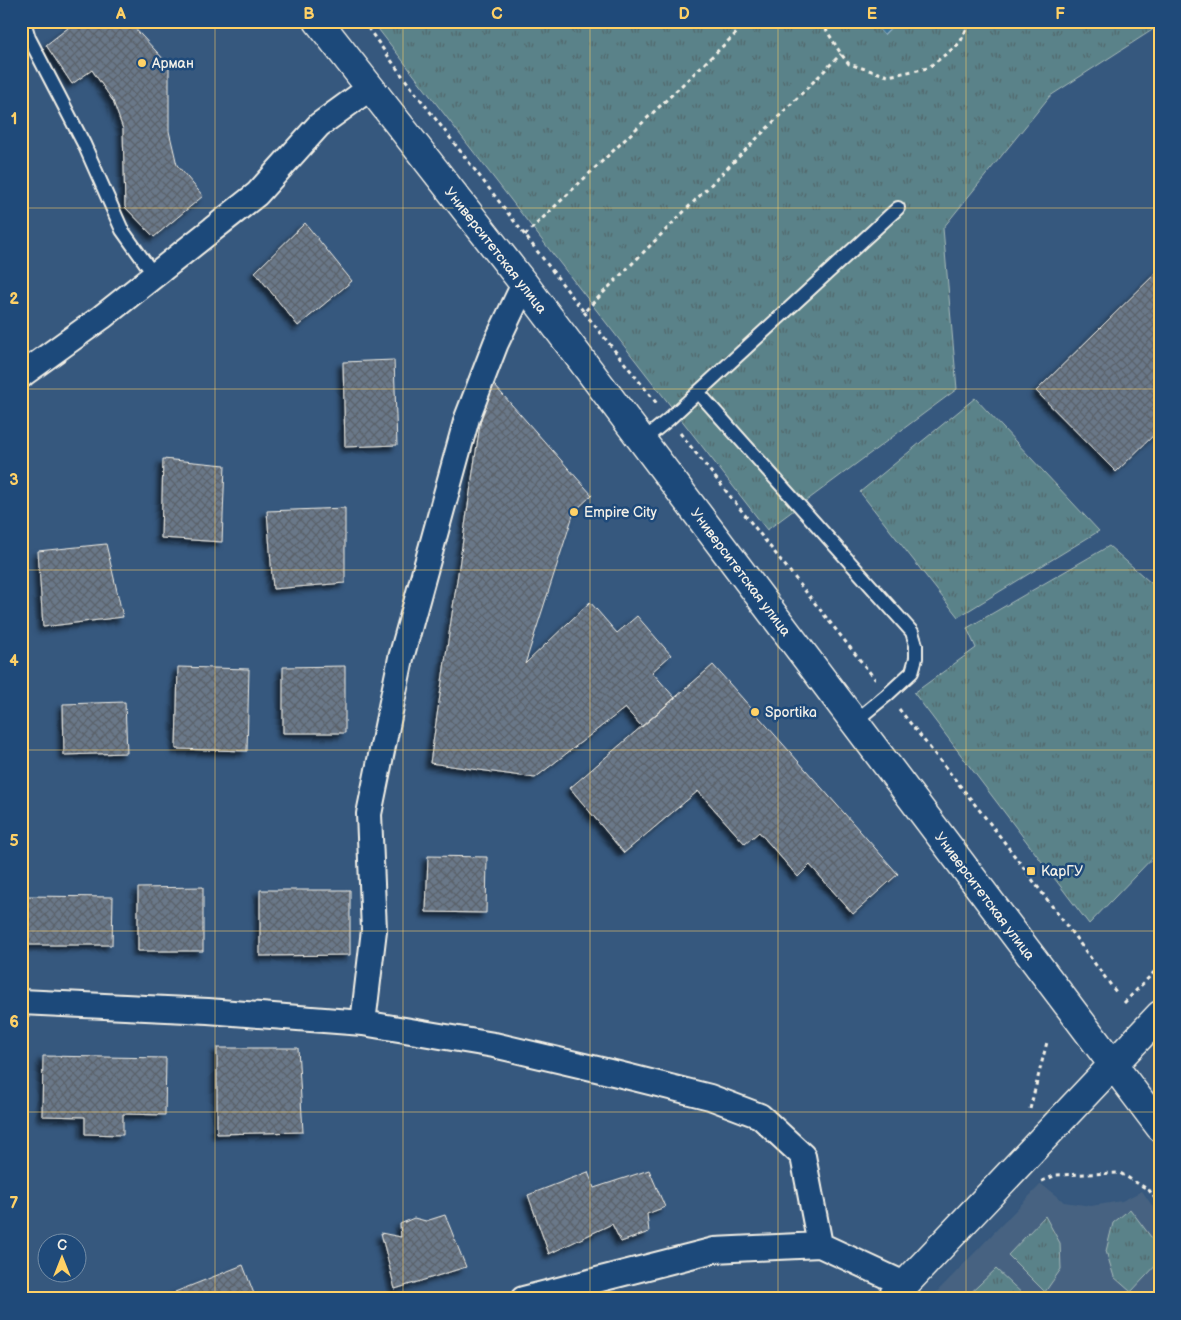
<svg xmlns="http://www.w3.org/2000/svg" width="1181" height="1320" viewBox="0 0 1181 1320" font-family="'Balsamiq Sans',sans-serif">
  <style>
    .built { fill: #466281 }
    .grass { fill: url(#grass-tufts); stroke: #a7bab8 }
    .water { fill: url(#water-rules); stroke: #87a7b9 }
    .building { fill: url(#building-cross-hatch); stroke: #f4f1e8; filter: url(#shadow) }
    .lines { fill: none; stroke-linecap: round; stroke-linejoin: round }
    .lane-casing { stroke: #f4f1e8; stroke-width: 16 }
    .street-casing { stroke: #f4f1e8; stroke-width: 28 }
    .secondary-casing { stroke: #f4f1e8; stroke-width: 31 }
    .path { stroke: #f4f1e8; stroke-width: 3; stroke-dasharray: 4 4; stroke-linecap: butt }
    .lane { stroke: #1f4a7a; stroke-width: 12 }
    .street { stroke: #1f4a7a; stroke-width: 24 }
    .secondary { stroke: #1f4a7a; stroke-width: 28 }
    .grid { fill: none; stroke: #ffd166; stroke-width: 1; stroke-opacity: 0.55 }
    .poi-dot { fill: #ffd166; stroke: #1f4a7a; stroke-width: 2 }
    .labels { text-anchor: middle; stroke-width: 5; stroke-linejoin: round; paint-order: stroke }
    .poi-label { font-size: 14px; fill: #f4f1e8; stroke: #1f4a7a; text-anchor: start }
    .street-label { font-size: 14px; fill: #f4f1e8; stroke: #1f4a7a }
    .neatline { fill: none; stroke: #ffd166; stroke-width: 2 }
    .grid-label { font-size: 16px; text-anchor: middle; font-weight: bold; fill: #ffd166 }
  </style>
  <defs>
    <pattern id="grass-tufts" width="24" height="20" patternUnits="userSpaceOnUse" patternTransform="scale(1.25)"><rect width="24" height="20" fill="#5a8289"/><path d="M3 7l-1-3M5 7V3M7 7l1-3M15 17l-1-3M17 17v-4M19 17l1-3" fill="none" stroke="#52686b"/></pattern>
    <pattern id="water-rules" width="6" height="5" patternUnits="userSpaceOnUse" patternTransform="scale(1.25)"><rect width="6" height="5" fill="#3e759a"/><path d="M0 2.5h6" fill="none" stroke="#445e70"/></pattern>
    <pattern id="building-cross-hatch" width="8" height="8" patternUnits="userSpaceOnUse" patternTransform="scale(1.25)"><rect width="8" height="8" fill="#6a7889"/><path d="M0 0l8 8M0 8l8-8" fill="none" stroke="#5b626b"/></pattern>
    <filter id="shadow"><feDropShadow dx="-4.5" dy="4.5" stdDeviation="2.5" flood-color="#0009"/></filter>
  </defs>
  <rect width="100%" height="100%" fill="#36587e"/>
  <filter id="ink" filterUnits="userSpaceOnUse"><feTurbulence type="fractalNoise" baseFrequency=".02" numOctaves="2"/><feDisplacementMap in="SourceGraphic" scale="10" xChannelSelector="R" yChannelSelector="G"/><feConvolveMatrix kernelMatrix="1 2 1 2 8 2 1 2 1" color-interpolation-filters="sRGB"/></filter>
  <g filter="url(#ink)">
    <!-- built -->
    <path class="built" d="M1041,1184L1064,1202L1091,1206L1122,1201L1142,1191L1160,1217V1299H930Z"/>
    <!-- grass -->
    <path class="grass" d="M372,21H1160V25L1050,96L943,228L957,389L767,530Z
      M975,398L1099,531L958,617L860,492Z
      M1109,546L1160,591V850L1089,924L914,693L976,648L967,628Z
      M1130,1209L1160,1249V1261L1131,1292L1114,1277L1106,1251L1113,1223Z
      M1045,1216L1060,1243L1061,1269L1045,1292L1008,1255Z
      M996,1269L1028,1299H964Z"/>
    <!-- water -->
    <path class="water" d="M861,21H903L904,26L894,25L884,35L875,25H861Z"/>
    <!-- building -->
    <path class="building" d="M77,21H128L169,65V131L177,165L203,196L154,237L125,207L123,129L113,101L92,70L72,84L46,45Z
      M305,223L352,281L298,326L255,272Z
      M1160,269V429L1116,472L1036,391Z
      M394,360L397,445L345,447L343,362Z
      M487,377L592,495L574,512L525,664L590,602L617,633L637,616L671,655L652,672L675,698L642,727L625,708L535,778L430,763Z
      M163,459L225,465L222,542L161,538Z
      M345,508V583L273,589L267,511Z
      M106,544L123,617L43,627L38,551Z
      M713,665L898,874L853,914L810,865L798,877L759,832L745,844L698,791L624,853L570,788Z
      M345,666V733H283V667Z
      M178,667L249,669L247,751L176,749Z
      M125,702L127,753L64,755L63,704Z
      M428,856L487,857L486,913L426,912Z
      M203,887V951H138V888Z
      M260,890H350V955L260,956Z
      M27,896L113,897L112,945H27Z
      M217,1048H298L303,1132L217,1134Z
      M43,1056L166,1058L165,1115L123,1114V1135L85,1134V1117L42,1116Z
      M649,1170L665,1207L647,1214L649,1232L621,1242L612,1224L549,1254L528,1195L588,1172L594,1188Z
      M445,1215L466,1267L395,1289L381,1233L401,1237L400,1224L414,1218L426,1221Z
      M243,1265L256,1299H178L175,1292Z"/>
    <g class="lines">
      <!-- lane casing -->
      <g class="lane-casing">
        <path id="lane" d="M24,21L29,38L84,144L122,230L154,275
          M698,392L912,632L916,645V658L912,672L887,695L854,722
          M642,441L669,419L898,208"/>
      </g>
      <!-- street casing -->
      <g class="street-casing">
        <path id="street" d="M524,284L496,343L467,418L401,658L369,814L374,930L363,1023L494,1045L618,1074L710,1097L760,1116L803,1156L820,1245
          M21,376L23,374L102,317L257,194L319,125L370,88
          M21,1002L208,1011L363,1023
          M523,1299L714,1250L820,1245L904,1284"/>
      </g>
      <!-- secondary casing -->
      <g class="secondary-casing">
        <path id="secondary" d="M318,21L524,284L1160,1127
          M891,1299L1160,1015"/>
      </g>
      <!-- path -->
      <path class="path" d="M363,21L401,74L584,312L841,54
        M821,21L841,54L849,64L888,76L928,68L960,43L970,21
        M525,235L749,21
        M584,312L658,405
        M680,433L875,679
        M899,709L996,831L1116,992
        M1124,1003L1160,966
        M1030,1109L1047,1042
        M1042,1181L1056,1175L1120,1173L1149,1190L1160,1205"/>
      <!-- lane -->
      <use href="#lane" class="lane"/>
      <!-- street -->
      <use href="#street" class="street"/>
      <!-- secondary -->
      <use href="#secondary" class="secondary"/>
    </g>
  </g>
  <!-- grid -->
  <path class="grid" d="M215,21V1299M403,21V1299M590,21V1299M778,21V1299M966,21V1299M21,208H1160M21,389H1160M21,570H1160M21,750H1160M21,931H1160M21,1112H1160"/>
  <!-- markers -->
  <g class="poi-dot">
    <circle cx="142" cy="63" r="5"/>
    <circle cx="574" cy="512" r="5"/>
    <circle cx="755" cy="712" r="5"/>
    <rect x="1026" y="866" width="10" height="10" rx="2.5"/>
  </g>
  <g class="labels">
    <!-- poi labels -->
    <g class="poi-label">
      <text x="152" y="68">Арман</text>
      <text x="584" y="517">Empire City</text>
      <text x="765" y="717">Sportika</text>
      <text x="1041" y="876">КарГУ</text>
    </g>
    <!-- street labels -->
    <g class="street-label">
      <text transform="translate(496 250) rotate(52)" y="5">Университетская улица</text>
      <text transform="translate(741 572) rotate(53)" y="5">Университетская улица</text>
      <text transform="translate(985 896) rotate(53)" y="5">Университетская улица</text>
    </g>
  </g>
  <!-- margin -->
  <rect width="1181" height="1320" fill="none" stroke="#1f4a7a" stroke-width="55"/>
  <!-- north arrow -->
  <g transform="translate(62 1258)"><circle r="24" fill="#1f4a7a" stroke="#748da6"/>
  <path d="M0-4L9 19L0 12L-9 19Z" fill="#ffd166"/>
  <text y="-8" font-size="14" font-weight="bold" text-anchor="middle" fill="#f4f1e8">С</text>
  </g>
  <rect x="28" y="28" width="1126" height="1264" class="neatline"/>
  <g class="grid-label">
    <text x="121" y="19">A</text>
    <text x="309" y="19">B</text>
    <text x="497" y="19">C</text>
    <text x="684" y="19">D</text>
    <text x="872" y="19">E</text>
    <text x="1060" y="19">F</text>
    <text x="14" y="124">1</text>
    <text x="14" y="304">2</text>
    <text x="14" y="485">3</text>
    <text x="14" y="666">4</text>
    <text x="14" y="846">5</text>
    <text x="14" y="1027">6</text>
    <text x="14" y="1208">7</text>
  </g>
</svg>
